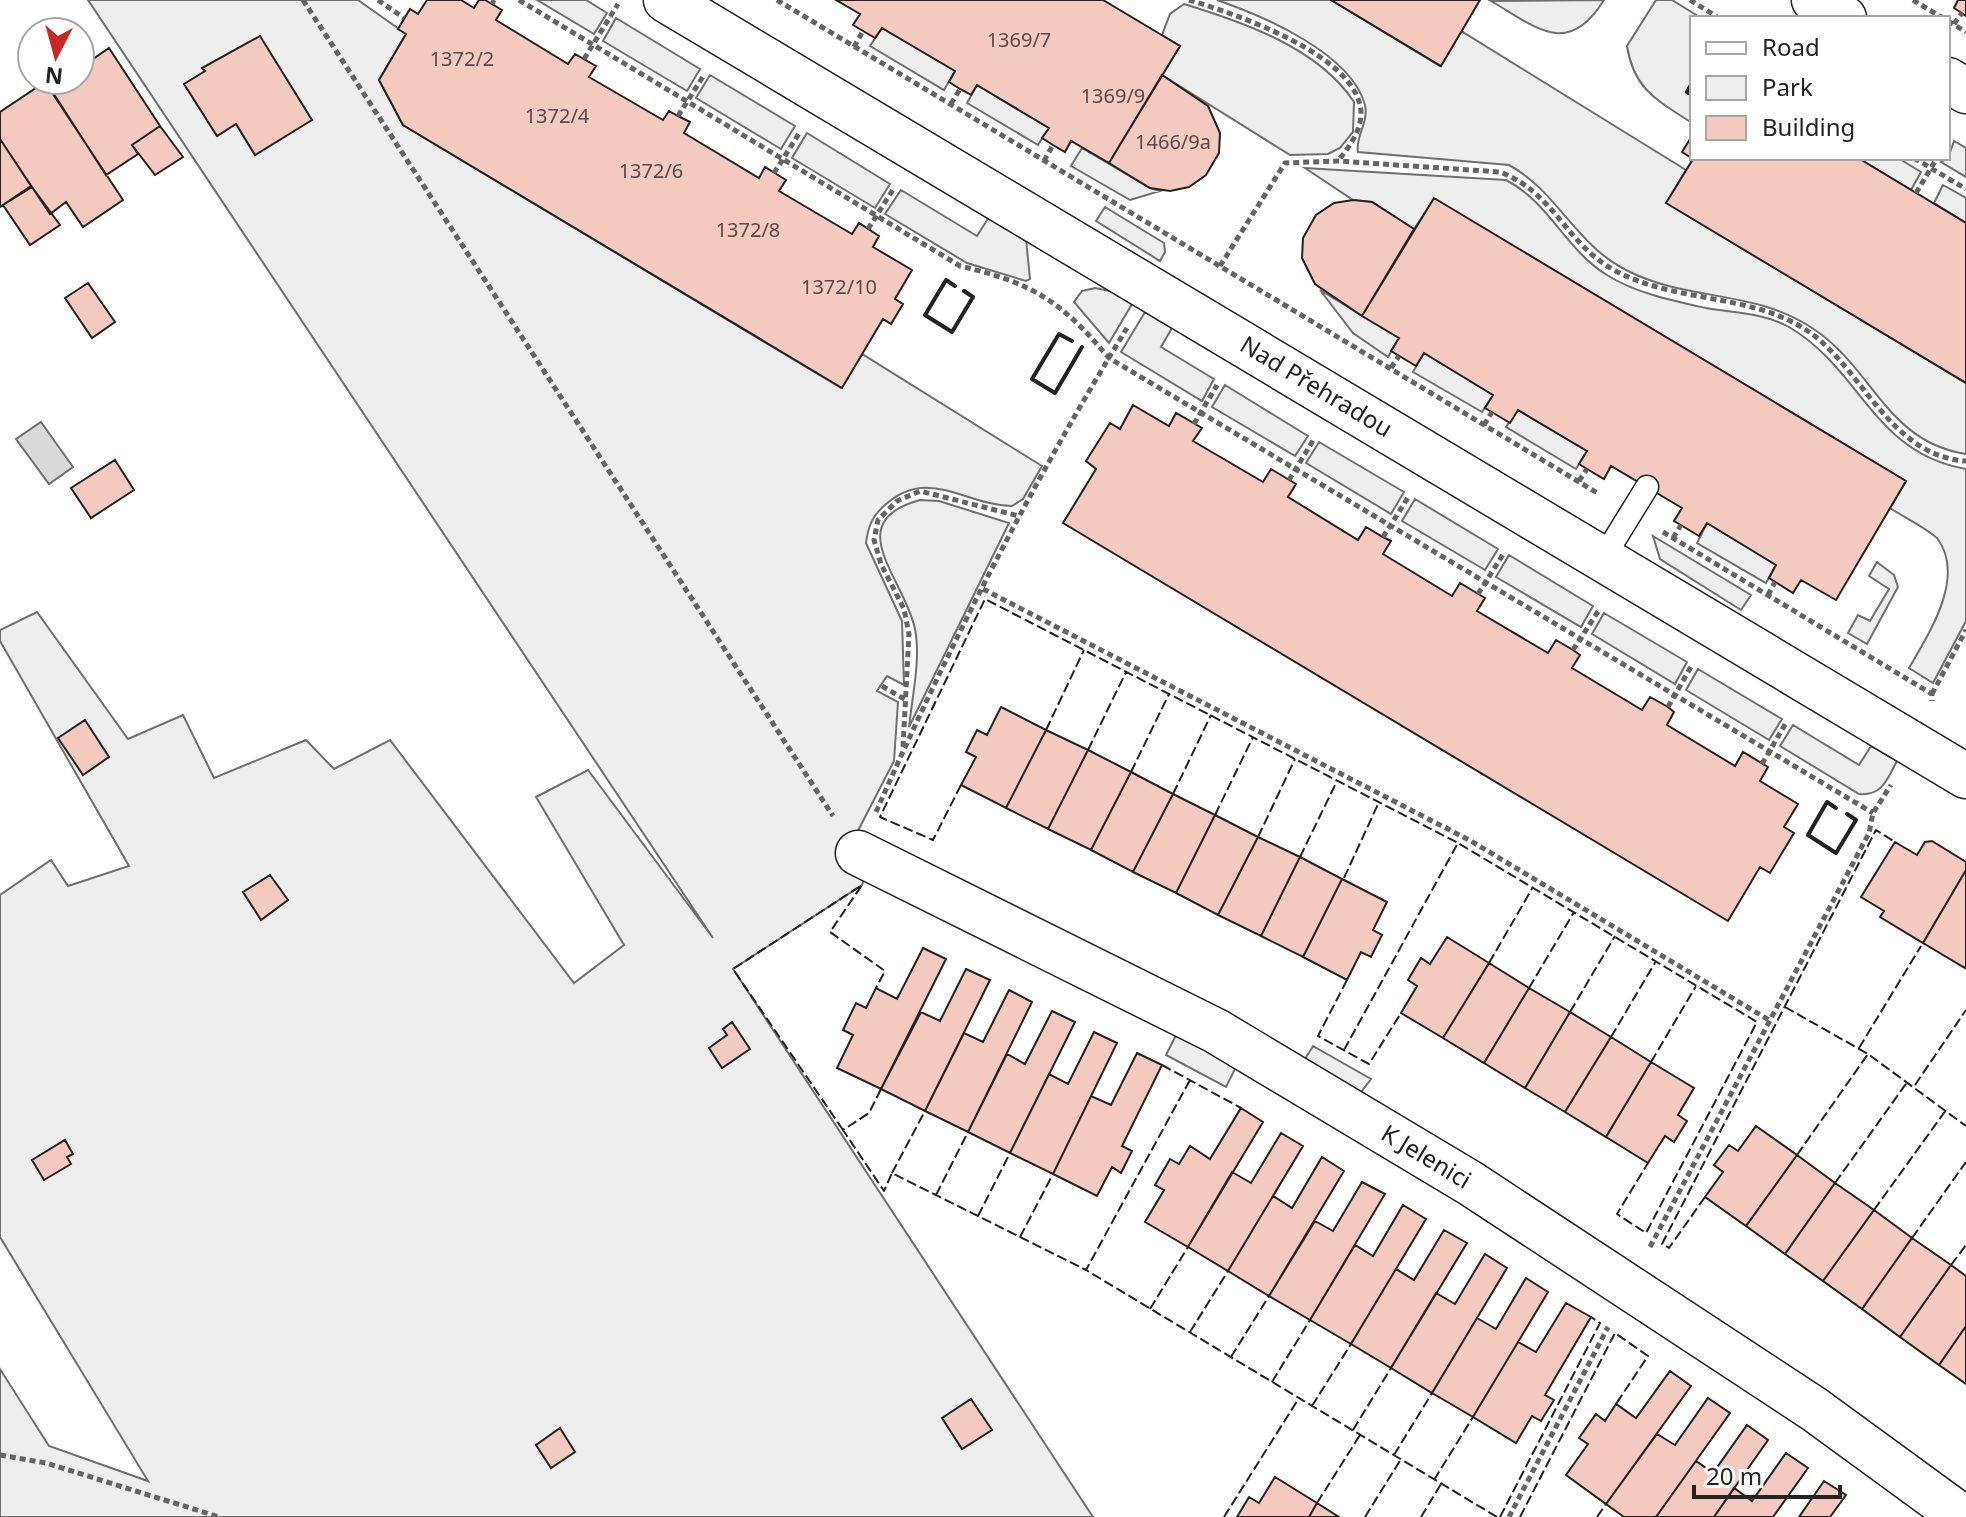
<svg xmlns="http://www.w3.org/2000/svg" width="1966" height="1517" viewBox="0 0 1966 1517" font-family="'Noto Sans',sans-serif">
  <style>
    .green { fill: #eee; stroke: #6f6f6f; stroke-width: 2 }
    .water { fill: #d9d9d9; stroke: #6f6f6f; stroke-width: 2 }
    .building { fill: #f3c9c0; stroke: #222; stroke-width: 2 }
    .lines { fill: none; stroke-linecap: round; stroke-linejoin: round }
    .service-casing { stroke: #222; stroke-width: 25 }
    .minor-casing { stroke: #222; stroke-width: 47 }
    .path { stroke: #646464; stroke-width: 5; stroke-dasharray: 6 4; stroke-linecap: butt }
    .service { stroke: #fff; stroke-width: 22 }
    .minor { stroke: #fff; stroke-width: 44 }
    .fence { stroke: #222; stroke-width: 2; stroke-dasharray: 10 4; stroke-linecap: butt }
    .wall { stroke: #222; stroke-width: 4 }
    .labels { text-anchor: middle; stroke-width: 6; stroke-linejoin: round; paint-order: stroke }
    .number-label { font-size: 20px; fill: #564c4a }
    .street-label { font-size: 24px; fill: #222; stroke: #fff }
  </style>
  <rect width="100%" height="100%" fill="#fff"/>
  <!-- green -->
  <path class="green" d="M88,0H358L406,34L379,80L403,125L841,388L862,354L1042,466L1023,499L1012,506C964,505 928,466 885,505C872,516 868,527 866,543L902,621L904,685L887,676L877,691L898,702L894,761L848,850L865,878L862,885L733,969L1093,1517H0V1369L49,1446L148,1481L0,1237V895L51,860L68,886L129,866L0,641V630L37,612L128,739L183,715L214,778L306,740L334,769L390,740L574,983L624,945L536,797L588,770L713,938Z
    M537,0H586L607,13L594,34Z
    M1217,0H1331L1440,66L1461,31L1686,170L1667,203L1966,383V454C1887,442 1874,370 1815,330C1754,288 1690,303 1626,270C1576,245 1557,191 1509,165L1358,152C1355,136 1369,123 1365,105C1351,53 1263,16 1217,0Z
    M1604,0C1568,58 1537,28 1491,1Z
    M1656,0H1672L1701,18H1692V83L1687,92L1692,95V123C1657,100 1634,90 1627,46Z
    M1184,4C1243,22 1319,48 1354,102L1353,132L1340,148L1328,154L1290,155L1162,75L1180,46L1162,35L1170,14Z
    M616,18L700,69L687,91L603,41Z
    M882,28L955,71L944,90L870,46Z
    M710,75L795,126L781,149L696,98Z
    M977,85L1049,128L1038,145L967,103Z
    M807,133L890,184L875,208L792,158Z
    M1954,141L1966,148V177L1941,162L1948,158Z
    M1082,148L1150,188L1160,191L1130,200L1071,166Z
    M1858,158H1898L1921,172L1911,190Z
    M1305,168L1506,180C1549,202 1566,250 1607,275C1635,293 1674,301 1706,308C1734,313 1764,313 1789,327C1862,370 1873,453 1966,469V621L1933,683L1909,668C1930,632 1966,576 1937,538C1923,526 1905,518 1890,508L1906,481L1434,199L1414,229L1372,202L1353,200Z
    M1943,185L1966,198V223L1934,203Z
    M901,190L977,236L989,217L1026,239L1030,279L1026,281L967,263L885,214Z
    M1105,207L1164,243L1165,252L1160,261L1096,221Z
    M1095,288L1110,291L1132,304L1109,343L1074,302L1082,291Z
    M1320,290L1399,338L1388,357L1353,333Z
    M1145,312L1172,328L1161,347L1214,379L1202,401L1121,352Z
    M1424,353L1493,395L1482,412L1413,372Z
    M1225,385L1308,436L1295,456L1212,407Z
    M1518,410L1587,451L1576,469L1506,427Z
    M1319,442L1404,492L1391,514L1306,463Z
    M1415,499L1498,549L1485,570L1402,521Z
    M920,500L939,501L1009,523L909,727C912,697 921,659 915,629C905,579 839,522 920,500Z
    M1707,523L1776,565L1766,583L1697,543Z
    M1653,536L1751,595L1741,610L1660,559Z
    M1509,555L1593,606L1581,627L1496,577Z
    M1877,562L1894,575L1898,587L1867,644L1848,633L1858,615L1870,621L1889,589L1869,576Z
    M1604,613L1687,662L1675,684L1592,634Z
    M1698,669L1782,719L1769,740L1686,690Z
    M1793,725L1859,765L1871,746L1897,761C1887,780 1882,796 1859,794L1780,746Z
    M1177,1033L1237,1065L1226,1087L1166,1055Z
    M1313,1046L1371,1079L1361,1092L1305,1059Z"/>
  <!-- water -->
  <path class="water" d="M41,422L73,467L49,484L16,439Z"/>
  <!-- building -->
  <path class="building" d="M427,0H461L474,8L479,0H485L502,10L496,20L568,64L575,54L596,66L589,77L663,120L669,111L678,116L690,122L684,133L759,178L765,167L786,180L779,191L852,234L859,223L879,236L873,247L912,270L895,299L903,304L891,324L883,319L842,388L403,125L379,80L406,34L398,29L410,9L418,14Z
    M836,0H1103L1180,46L1109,163L1071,141L1065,152L1053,145L1042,138L1049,128L977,85L971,95L960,89L949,82L955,71L882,28L875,38L853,25L860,14Z
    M1331,0H1480L1441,66Z
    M1958,0H1966V16L1954,8Z
    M260,36L312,120L255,155L236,124L217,136L184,84L205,71L202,68Z
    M109,48L160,126L132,145L138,154L106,175L50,88L61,80H80V68Z
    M1162,75L1208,106L1220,133L1219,153L1206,175L1189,187L1170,191L1150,188L1109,163Z
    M45,82L123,200L83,227L66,202L50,214L0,139V112Z
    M160,126L183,157L155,175L132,145Z
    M1692,136V158H1858L1966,223V383L1666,203L1693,159L1682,152Z
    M0,139L31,186L0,207Z
    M32,187L60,225L30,245L3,205Z
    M1434,198L1906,481L1836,600L1801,580L1793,593L1769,578L1776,565L1707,523L1699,536L1674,521L1682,508L1611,466L1604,479L1587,469L1579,464L1587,451L1518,410L1510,423L1485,408L1493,395L1424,353L1416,366L1391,351L1399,338L1362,316Z
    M1353,200L1372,202L1414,229L1362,316L1315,284L1302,258L1303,238L1316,215L1334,203Z
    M88,283L115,322L92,338L65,298Z
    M1133,405L1169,426L1176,413L1202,428L1193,441L1263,482L1271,469L1296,484L1288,497L1358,540L1366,527L1383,537L1391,541L1383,554L1452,596L1460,583L1485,598L1477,611L1548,653L1556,640L1573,650L1580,655L1572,668L1642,710L1650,697L1668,707L1674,712L1667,725L1735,766L1743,752L1768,767L1760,781L1798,804L1784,827L1794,833L1770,873L1760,867L1728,921L1063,523L1096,469L1086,461L1110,423L1120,429Z
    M115,460L134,490L91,518L71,488Z
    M1001,707L1046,730L1006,808L961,785L976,757L966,752L977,730L987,735Z
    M85,720L109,757L83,775L58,738Z
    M1046,730L1088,750L1048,829L1006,808Z
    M1088,750L1131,772L1091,850L1048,829Z
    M1131,772L1173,794L1133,872L1091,850Z
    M1173,794L1215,815L1176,893L1133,872Z
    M1215,815L1258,837L1218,915L1176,893Z
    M1258,837L1300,857L1261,936L1218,915Z
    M1932,841L1966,862V870L1923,943L1880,917L1884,911L1861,897L1895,842L1917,855L1925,842Z
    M1300,857L1342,879L1303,957L1261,936Z
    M1966,870V966L1965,968L1923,943Z
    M270,875L288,900L261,920L243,892Z
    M1342,879L1387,902L1373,930L1382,935L1371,957L1361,952L1347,980L1303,957Z
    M1447,937L1489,963L1443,1038L1401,1013L1417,986L1408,980L1421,958L1430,964Z
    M923,948L946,959L881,1089L837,1068L853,1035L843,1030L856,1003L866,1008L876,988L897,999Z
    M1489,963L1529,988L1484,1063L1443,1038Z
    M966,969L990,980L925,1111L881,1089L921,1012L940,1021Z
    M1529,988L1570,1012L1525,1088L1484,1063Z
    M1009,990L1032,1002L968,1132L925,1111L964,1033L983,1042Z
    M1052,1011L1075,1022L1010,1153L968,1132L1007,1054L1025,1064Z
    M1570,1012L1611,1037L1565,1112L1525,1088Z
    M732,1022L750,1049L722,1068L709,1048L727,1035L723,1029Z
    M1094,1032L1117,1043L1053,1174L1010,1153L1049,1074L1068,1084Z
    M1611,1037L1651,1062L1606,1137L1565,1112Z
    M1137,1053L1162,1065L1122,1146L1132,1151L1121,1173L1112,1167L1097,1196L1053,1174L1091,1096L1111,1105Z
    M1651,1062L1694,1088L1678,1115L1687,1121L1674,1142L1665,1136L1648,1163L1606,1137Z
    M1241,1108L1263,1122L1188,1247L1145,1222L1164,1190L1155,1185L1170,1159L1179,1164L1190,1146L1210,1159Z
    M1756,1126L1797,1155L1746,1226L1705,1197L1723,1172L1714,1165L1729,1145L1738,1151Z
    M1281,1133L1303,1146L1228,1271L1188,1247L1232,1172L1251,1183Z
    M65,1140L73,1154L67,1157L71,1164L44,1180L32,1160Z
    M1797,1155L1835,1183L1785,1254L1746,1226Z
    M1322,1157L1344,1171L1269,1296L1228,1271L1273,1196L1292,1208Z
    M1362,1182L1385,1194L1310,1320L1269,1296L1315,1221L1333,1231Z
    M1835,1183L1874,1210L1823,1281L1785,1254Z
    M1403,1205L1426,1219L1351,1344L1310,1320L1355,1245L1373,1256Z
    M1874,1210L1912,1238L1862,1309L1823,1281Z
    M1444,1230L1467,1243L1391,1368L1351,1344L1396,1269L1414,1280Z
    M1912,1238L1951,1265L1900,1337L1862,1309Z
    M1485,1254L1507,1268L1432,1393L1391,1368L1436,1293L1455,1304Z
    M1951,1265L1966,1276V1326L1939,1365L1900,1337Z
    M1526,1278L1548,1292L1473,1417L1432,1393L1477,1318L1496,1329Z
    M1566,1303L1591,1317L1545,1395L1554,1400L1541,1421L1532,1416L1516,1443L1473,1417L1518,1342L1536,1352Z
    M1966,1326V1384L1939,1365Z
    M1670,1371L1691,1386L1606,1504L1566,1475L1588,1444L1579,1438L1596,1414L1605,1421L1616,1404L1636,1418Z
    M1708,1398L1730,1413L1656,1517H1624L1606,1504L1657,1434L1675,1445Z
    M971,1399L992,1430L962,1449L942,1418Z
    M1747,1425L1768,1440L1714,1517H1656L1696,1461L1713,1473Z
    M560,1428L575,1452L551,1468L536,1445Z
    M1786,1453L1808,1468L1773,1517H1714L1734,1488L1752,1501Z
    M1275,1477L1317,1503L1309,1517H1237L1249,1497L1259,1503Z
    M1824,1481L1846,1495L1830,1517H1799Z
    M1317,1503L1339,1517H1309Z"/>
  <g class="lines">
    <!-- service casing -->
    <g class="service-casing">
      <path id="service" d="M1602,560L1647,487"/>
    </g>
    <!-- minor casing -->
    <g class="minor-casing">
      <path id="minor" d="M666,0L1966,776
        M1814,0L1844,18
        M1948,80L1966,91
        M858,853L1216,1031L1470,1183L1814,1409L1962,1517"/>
    </g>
    <!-- path -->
    <path class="path" d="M303,0L833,816
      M378,0L404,18
      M519,0L960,266C1033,283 1061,301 1109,358L1873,813
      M777,0L1599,494
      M1189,0C1235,14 1356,54 1361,111C1362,130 1349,147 1338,161
      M1690,0L1719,18
      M1913,0L1943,18
      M492,4L494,0
      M1948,21L1966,32
      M1954,24L1962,13
      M854,47L863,31
      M584,59L618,4
      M951,104L960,89
      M678,116L704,75
      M1914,158L1966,189
      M1044,161L1053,145
      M774,173L800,132
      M1916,193L1937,158
      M868,229L894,188
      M1220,266L1285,163L1338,161L1500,172C1555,193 1565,243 1614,270C1681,307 1766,290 1824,344C1868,385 1898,457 1966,461
      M1391,368L1399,356
      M1194,424L1217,385
      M1484,425L1492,412
      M1289,480L1314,439
      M1579,481L1587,469
      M1663,532L1932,694V701
      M1383,537L1409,496
      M1673,538L1681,525
      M983,589L1471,841L1769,1020
      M1478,594L1504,553
      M1768,595L1775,582
      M1573,650L1599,610
      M882,686L906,700
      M1932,694L1966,630
      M1668,707L1692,665
      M903,747L909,634L904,609L881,564L874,540L878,520L897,501L920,491L1019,516
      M1762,764L1787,721
      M876,812C949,646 1032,483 1127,328
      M1650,1247L1869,833L1873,813L1891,785
      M0,1455L46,1463L219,1517
      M1509,1517L1608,1327"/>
    <!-- service -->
    <use href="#service" class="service"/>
    <!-- minor -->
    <use href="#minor" class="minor"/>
    <!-- fence -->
    <path class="fence" d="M1046,730L1084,650
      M1088,750L1126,672
      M1131,772L1169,694
      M961,785L933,840L880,817L985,599L1458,843
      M1173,794L1211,715
      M1215,815L1253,737
      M1258,837L1295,759
      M1300,857L1337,781
      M1344,878L1379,802
      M1489,963L1533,887
      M1347,980L1318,1036L1369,1064L1401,1013
      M1529,988L1574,912
      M1785,1007L1868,1054L1966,1126
      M1570,1012L1615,936
      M1611,1037L1656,961
      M1859,1048L1921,946
      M1344,1050L1458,843L1757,1022L1646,1233L1617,1214L1648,1163
      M1651,1062L1696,986
      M1162,1065L1241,1108
      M1190,1080L1086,1270L1497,1517
      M1915,1085L1966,1010
      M881,1089L869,1113L843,1130L884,1191L892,1173L1086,1270
      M843,1130L733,969L862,885L830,932L885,971L876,988
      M1797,1155L1868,1054
      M892,1173L925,1111
      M1835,1183L1908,1081
      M936,1195L968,1132
      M1705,1197L1669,1248L1662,1244L1876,830L1895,842
      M1874,1210L1946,1110
      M978,1216L1010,1153
      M1020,1237L1053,1174
      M1912,1238L1966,1162
      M1951,1265L1966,1245
      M1150,1309L1188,1247
      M1190,1332L1228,1271
      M1231,1357L1269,1296
      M1272,1382L1310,1320
      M1312,1406L1351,1344
      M1353,1430L1391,1368
      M1394,1455L1432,1393
      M1434,1480L1473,1417
      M1317,1503L1360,1435
      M1224,1517L1299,1398
      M1365,1517L1401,1459
      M1421,1517L1441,1484
      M1500,1517L1600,1323L1591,1317
      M1520,1517L1615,1333L1648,1356L1616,1404
      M1597,1517L1606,1504"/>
    <!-- wall -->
    <path class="wall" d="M1692,83L1687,92L1692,95
      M955,286L946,280L925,315L952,332L973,297L964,291
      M1072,341L1059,334L1032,379L1055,393L1082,347
      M1836,808L1827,802L1808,835L1836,853L1856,820L1847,814"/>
  </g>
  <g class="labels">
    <!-- number labels -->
    <g class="number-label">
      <text x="1019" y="47">1369/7</text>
      <text x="462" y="66">1372/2</text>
      <text x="1113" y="103">1369/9</text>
      <text x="557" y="123">1372/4</text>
      <text x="1173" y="149">1466/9a</text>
      <text x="651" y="178">1372/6</text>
      <text x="748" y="237">1372/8</text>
      <text x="839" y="294">1372/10</text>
    </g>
    <!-- street labels -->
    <g class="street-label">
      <text transform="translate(1316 387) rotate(31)" y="8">Nad Přehradou</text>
      <text transform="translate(1426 1157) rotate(31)" y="8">K Jelenici</text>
    </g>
  </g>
  <!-- legend -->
  <rect x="1690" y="16" width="260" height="144" fill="#ffffff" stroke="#a7a7a7" stroke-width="2"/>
  <rect x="1706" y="42" width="40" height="12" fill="#ffffff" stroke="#a7a7a7" stroke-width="2"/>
  <text x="1762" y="56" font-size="24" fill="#222222">Road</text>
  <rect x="1706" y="76" width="40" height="24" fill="#eeeeee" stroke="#a7a7a7" stroke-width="2"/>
  <text x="1762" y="96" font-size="24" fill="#222222">Park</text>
  <rect x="1706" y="116" width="40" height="24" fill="#f3c9c0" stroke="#a7a7a7" stroke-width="2"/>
  <text x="1762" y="136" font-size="24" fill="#222222">Building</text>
  <!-- north arrow -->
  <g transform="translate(56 56) rotate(186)"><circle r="38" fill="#ffffff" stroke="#a7a7a7" stroke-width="2"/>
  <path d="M0-6L14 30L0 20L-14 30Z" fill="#c62828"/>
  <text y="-12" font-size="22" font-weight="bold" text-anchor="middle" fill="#222222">N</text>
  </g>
  <!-- scale -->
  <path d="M1694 1485v12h146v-12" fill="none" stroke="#222222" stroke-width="4"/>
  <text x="1706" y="1485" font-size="24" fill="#222222" stroke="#ffffff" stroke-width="6" paint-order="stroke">20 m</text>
</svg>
